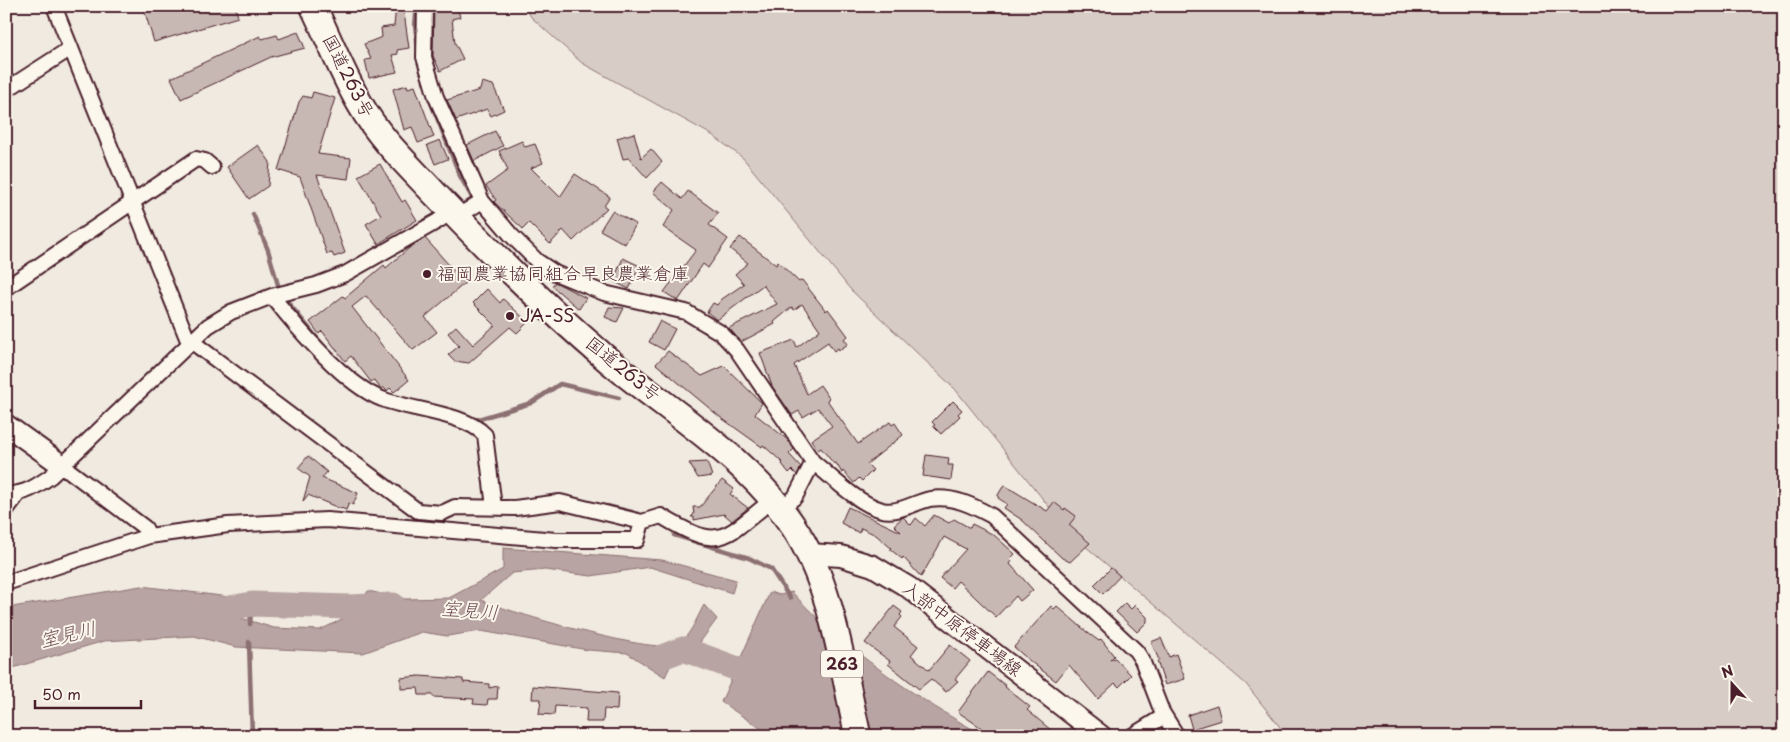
<svg xmlns="http://www.w3.org/2000/svg" width="1790" height="742" viewBox="0 0 1790 742" font-family="'Playpen Sans','Klee One',sans-serif">
  <style>
    .green { fill: #d8ccc6; stroke: #917678 }
    .water { fill: #b8a4a2; stroke: #8c6f72 }
    .lines { fill: none; stroke-linecap: round; stroke-linejoin: round }
    .stream { stroke: #8c6f72; stroke-width: 4.5 }
    .river { stroke: #b8a4a2; stroke-width: 25 }
    .building { fill: #c8b8b3; stroke: #4a1f2b }
    .street-casing { stroke: #4a1f2b; stroke-width: 18 }
    .secondary-casing { stroke: #4a1f2b; stroke-width: 24 }
    .highway-casing { stroke: #4a1f2b; stroke-width: 29 }
    .street { stroke: #fbf7ec; stroke-width: 14 }
    .secondary { stroke: #fbf7ec; stroke-width: 20 }
    .highway { stroke: #fbf7ec; stroke-width: 25 }
    .poi-dot { fill: #4a1f2b; stroke: #fbf7ec; stroke-width: 2 }
    .labels { text-anchor: middle; stroke-width: 4; stroke-linejoin: round; paint-order: stroke }
    .shield { fill: #fbf7ec; stroke: #7f6065; stroke-width: 1 }
    .shield-label { font-size: 16px; font-weight: bold; fill: #4a1f2b }
    .street-label { font-size: 18px; fill: #4a1f2b; stroke: #fbf7ec }
    .poi-label { font-size: 18px; fill: #4a1f2b; stroke: #fbf7ec; text-anchor: start }
    .water-label { font-size: 19px; font-style: italic; fill: #704e55; stroke: #fbf7ec }
  </style>
  <rect width="100%" height="100%" fill="#f0eae0"/>
  <filter id="ink" filterUnits="userSpaceOnUse"><feTurbulence type="fractalNoise" baseFrequency=".02" numOctaves="2"/><feDisplacementMap in="SourceGraphic" scale="10" xChannelSelector="R" yChannelSelector="G"/><feConvolveMatrix kernelMatrix="1 2 1 2 8 2 1 2 1" color-interpolation-filters="sRGB"/></filter>
  <g filter="url(#ink)">
    <!-- green -->
    <path class="green" d="M525,6H1784V736H1287L1246,684L1070,533L955,389L851,290L743,158L712,135L582,63L531,17Z"/>
    <!-- water -->
    <path class="water" d="M503,548L662,560L736,580L732,593L650,567L591,576L545,570L512,573L481,600C509,612 651,654 675,645C689,640 697,617 704,605L717,619L687,660H673L665,677L627,653L588,650L481,631L447,636L422,632L363,653L236,647L194,636L104,641L6,670V608L141,586L246,599L234,616L274,628L320,630L355,613L368,591L405,599L449,598L503,569Z
      M770,592L780,595L792,592C841,647 920,701 985,736H772L721,702Z"/>
    <g class="lines">
      <!-- stream -->
      <path class="stream" d="M417,6L415,25L418,51
        M418,59L423,78
        M430,100L460,176L475,203
        M253,214L268,250L278,285
        M286,300L322,344
        M472,421L531,403L560,384L619,398
        M607,506L632,512
        M674,535L749,558L771,569L790,598
        M250,624L252,604
        M249,642L252,736"/>
      <!-- river -->
      <path class="river" d="M208,612L252,604L349,607L393,605
        M662,657L683,649L768,680"/>
    </g>
    <!-- building -->
    <path class="building" d="M143,6H235L238,17L154,42Z
      M396,6H403L409,48L397,50L398,54L392,55L397,72L369,78L365,60L371,59L364,44L382,37L381,28L394,26Z
      M434,6H457L460,17L452,19L455,43L463,59L440,71L433,56Z
      M298,32L305,48L271,57L181,99L171,78L260,36L262,39L277,35L279,39Z
      M482,82L493,85L504,110L491,116L487,109L456,120L447,100L480,90Z
      M407,85L408,88L415,86L434,137L418,143L412,127L404,130L393,89Z
      M313,92L335,98L318,154L351,158L348,179L317,175L345,253L334,257L332,253L327,254L300,177L278,170L299,102L303,96L311,98Z
      M495,131L503,146L474,161L467,145Z
      M634,133L641,158L651,149L662,162L647,178L629,158L623,159L617,138Z
      M440,140L448,159L435,164L427,145Z
      M522,141L525,147L535,144L543,163L531,168L560,197L575,174L610,197L604,206L607,208L573,241L563,230L550,244L529,223L523,229L494,202L496,200L486,186L508,170L499,151Z
      M258,145L270,162L268,186L249,199L227,167Z
      M380,164L402,202L405,200L417,220L378,244L366,224L381,215L358,176Z
      M662,182L682,199L688,191L718,213L709,225L728,239L708,268L703,264L678,301L664,292L696,250L663,227L674,210L653,192Z
      M612,211L636,224L625,244L600,230Z
      M740,237L776,265L778,262L799,282L802,280L826,311L828,309L848,336L844,339L848,344L839,350L838,348L834,351L828,342L794,365L807,394L820,385L829,398L827,400L858,444L890,422L892,425L895,423L903,435L867,464L873,470L862,481L859,478L854,483L843,471L842,473L836,463L834,464L821,448L818,450L811,440L832,426L818,408L803,417L799,411L792,415L772,386L760,353L794,340L797,347L820,330L802,304L794,310L792,307L774,322L775,324L741,342L729,328L777,304L763,285L717,320L707,312L713,303L717,305L722,299L744,284L735,274L748,263L730,249Z
      M425,238L465,283L425,317L437,332L413,350L366,296L352,307L409,380L394,392L390,388L387,391L383,387L381,389L374,380L371,382L351,356L345,361L322,331L319,334L310,322L343,296L345,298L384,265L386,268L409,248Z
      M623,258L640,266L629,289L613,281Z
      M555,282L586,298L579,309L552,286Z
      M487,289L500,303L503,299L528,322L517,333L510,327L469,363L454,361L448,355L459,346L448,333L456,326L473,345L495,325L473,303Z
      M609,307L624,308L617,322L605,317Z
      M660,321L675,329L664,350L649,342Z
      M668,351L702,376L724,366L762,403L755,414L788,440L794,449L789,454L801,467L797,475L792,470L789,473L782,464L783,463L763,445L762,447L720,417L656,364Z
      M953,401L962,410L958,414L960,416L941,434L933,426L935,425L932,422Z
      M926,455L949,458L948,465H953L951,480L923,476Z
      M308,456L327,472L322,478L358,493L353,505L349,503L346,510L341,508V509L308,495L303,501L310,477L298,468Z
      M707,462L712,476L698,478L689,463Z
      M722,480L734,489L730,494L748,508L732,521L724,514L694,520V517H691L694,514L693,507H700Z
      M1004,485L1047,511L1054,502L1064,510L1065,508L1076,516L1069,525L1090,543L1070,562L1062,558L1022,520L1004,508L1007,504L998,498V495Z
      M848,507L901,532L894,525L903,517L911,525L916,518L925,526L934,515L949,523L954,519L970,528L972,524L994,535L1015,554L1010,559L1012,561L1010,564L1033,590L1020,601L1016,596L996,617L958,581L952,588L940,578L966,549L944,537L921,577L903,557L902,559L890,549L891,548L876,535L861,528L859,533L841,523Z
      M1111,568L1120,576L1103,594L1094,585Z
      M1125,603L1131,609L1135,605L1147,617V622L1137,632L1116,612Z
      M894,606L902,612L900,615L902,617L894,627L918,646L911,655L929,670L950,645L970,661L955,679L958,681L946,692L931,679L919,689L888,664L890,661L865,643Z
      M1051,606L1054,609L1057,606L1088,633L1099,641L1101,639L1114,656L1110,660L1115,658L1131,675L1119,687L1115,683L1098,699L1069,665L1056,681L1031,662L1014,647Z
      M1161,638L1169,657L1176,654L1185,679L1165,685L1157,661L1159,660L1151,642Z
      M988,672L1006,686L1005,687L1030,707L1027,710L1058,736H1006L997,728L992,735L958,712Z
      M419,676L463,679V682L489,684V688L498,686L497,699H488L487,705L473,704L474,699L433,697V695H419L418,688L401,689V678Z
      M533,686L618,693L617,710L604,709L603,722H586L587,708L555,706L554,715L539,714L541,699H532Z
      M1217,705L1221,720L1192,729L1188,715Z"/>
    <g class="lines">
      <!-- street casing -->
      <g class="street-casing">
        <path id="street" d="M54,6L187,338L418,511L442,513L455,507L515,508L560,502L642,522L661,516C721,552 722,540 772,500
          M425,6L424,57L436,97L482,201L511,235L537,261L555,273L604,293L686,312L721,333L737,350L813,462L795,497L780,509
          M6,90L71,48
          M457,217L482,201
          M6,288L196,159L205,161L212,167
          M272,296C296,327 345,385 382,399C409,410 465,413 485,435L494,507
          M813,462C833,478 857,503 882,510C898,514 915,502 930,499C952,495 974,506 992,516L1136,651L1142,660L1162,712L1177,736
          M63,466L145,528L149,536
          M6,494C24,495 37,486 51,476L208,326L231,312L272,296L316,285L345,274L438,221L452,211
          M6,510L18,494
          M6,583L149,536L228,525L327,520L556,540H637L642,522
          M1132,736L1164,716"/>
      </g>
      <!-- secondary casing -->
      <g class="secondary-casing">
        <path id="secondary" d="M6,425L63,466
          M809,554L841,556L873,566L908,587L1101,736"/>
      </g>
      <!-- highway casing -->
      <g class="highway-casing">
        <path id="highway" d="M313,6C329,39 342,73 360,104C379,138 409,166 435,194C490,252 547,308 608,360C671,413 746,456 793,526C833,585 842,667 858,736"/>
      </g>
      <!-- street -->
      <use href="#street" class="street"/>
      <!-- secondary -->
      <use href="#secondary" class="secondary"/>
      <!-- highway -->
      <use href="#highway" class="highway"/>
    </g>
  </g>
  <!-- markers -->
  <g class="poi-dot">
    <circle cx="427" cy="274" r="5"/>
    <circle cx="510" cy="316" r="5"/>
  </g>
  <g class="labels">
    <!-- shield labels -->
    <rect class="shield" x="821" y="650.5" width="42" height="27" rx="4"/>
    <g class="shield-label">
      <text x="842" y="670">263</text>
    </g>
    <!-- street labels -->
    <g class="street-label">
      <text transform="translate(348 76) rotate(63)" y="6">国道263号</text>
      <text transform="translate(623 369) rotate(39)" y="6">国道263号</text>
      <text transform="translate(962 629) rotate(37)" y="6">入部中原停車場線</text>
    </g>
    <!-- poi labels -->
    <g class="poi-label">
      <text x="437" y="280">福岡農業協同組合早良農業倉庫</text>
      <text x="520" y="322">JA-SS</text>
    </g>
    <!-- water labels -->
    <g class="water-label">
      <text transform="translate(470 610) rotate(4)" y="7">室見川</text>
      <text transform="translate(68 634) rotate(-13)" y="7">室見川</text>
    </g>
  </g>
  <!-- margin -->
  <rect width="1790" height="742" fill="none" stroke="#fbf7ec" stroke-width="25"/>
  <rect x="12" y="12" width="1765" height="717" fill="none" stroke="#4a1f2b" stroke-width="2" filter="url(#ink)"/>
  <!-- north arrow -->
  <g transform="translate(1732 684) rotate(339)" stroke="#fbf7ec" stroke-width="4" paint-order="stroke">
  <path d="M0-4L9 19L0 12L-9 19Z" fill="#4a1f2b"/>
  <text y="-8" font-size="14" font-weight="bold" text-anchor="middle" fill="#4a1f2b">N</text>
  </g>
  <!-- scale -->
  <path d="M35 700v8h106v-8" fill="none" stroke="#4a1f2b" stroke-width="2.5"/>
  <text x="42" y="700" font-size="15" fill="#4a1f2b" stroke="#fbf7ec" stroke-width="4" paint-order="stroke">50 m</text>
</svg>
